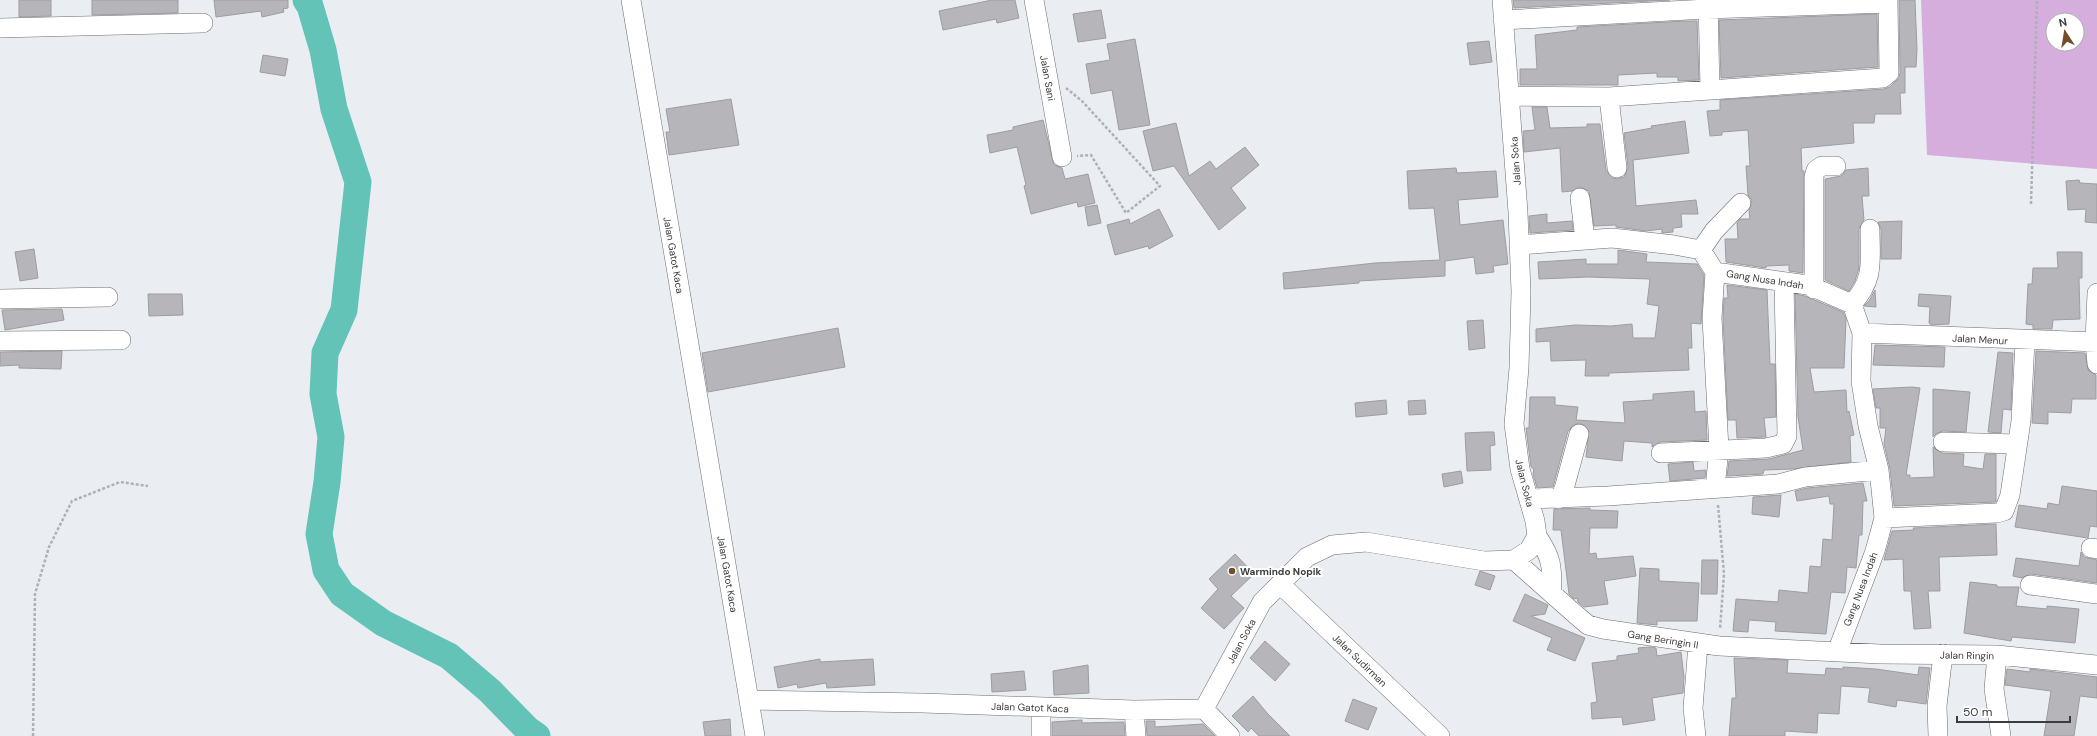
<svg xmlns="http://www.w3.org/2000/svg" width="2097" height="736" viewBox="0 0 2097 736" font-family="'DM Sans',sans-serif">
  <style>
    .green { fill: #d6aede; fill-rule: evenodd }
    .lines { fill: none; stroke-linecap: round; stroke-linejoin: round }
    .river { stroke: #62c3b6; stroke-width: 27 }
    .building { fill: #b5b5ba; stroke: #9c9ca1 }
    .minor-casing { stroke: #6a6d71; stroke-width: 20 }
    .path { stroke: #adb0b4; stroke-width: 2.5; stroke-dasharray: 3 2; stroke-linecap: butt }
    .minor { stroke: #fff; stroke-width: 19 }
    .poi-dot { fill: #724d28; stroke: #fff; stroke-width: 1.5 }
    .labels { text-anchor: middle; stroke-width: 4; stroke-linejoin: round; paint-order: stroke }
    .street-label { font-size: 10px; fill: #3a3c3d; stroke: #fff }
    .poi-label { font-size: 10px; font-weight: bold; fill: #3a3c3d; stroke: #fff; text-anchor: start }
  </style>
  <rect width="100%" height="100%" fill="#eaeef3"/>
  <!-- green -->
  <path class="green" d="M1921,0H2097V169L1927,155ZM2053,20H2077V44H2053Z"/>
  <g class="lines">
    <!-- river -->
    <path class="river" d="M306,0L310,6L323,50L334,109L358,182L344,310L325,353L323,394L331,437L327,482L319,534L326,570L342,594L383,623L449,656L490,691L527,729L537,736"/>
  </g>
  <!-- building -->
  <path class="building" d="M19,0H51V16L19,17Z
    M92,0H178V13L92,15Z
    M214,0H288V8L283,9L284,12L262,17L261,11L216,17Z
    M992,0H1015L1019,18L997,23L996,19L943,30L939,11Z
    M1513,0H1670L1514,8Z
    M1899,0H1915L1917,49L1916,67H1905V93H1900L1901,114H1875L1874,123H1853L1854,143L1801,148L1802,171H1804L1803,273L1789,271V265L1766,266V268L1726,262L1725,239H1738L1737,223L1740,219H1750L1749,211L1752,200L1748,195L1746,166H1750L1748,130L1722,132V135L1710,136L1707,111L1720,110V100L1884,89L1890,87L1899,78L1900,73Z
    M1101,10L1106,38L1078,42L1073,14Z
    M1877,14L1878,67L1721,78L1719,20Z
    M1685,21H1697L1699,80L1678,81V77H1657V73L1618,75V85H1520V69H1537L1535,35L1577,30V27Z
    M1135,39L1150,125L1119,130L1112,90L1091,94L1086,64L1110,60L1107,44Z
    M1489,41L1492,62L1470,65L1467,43Z
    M263,55L288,59L285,76L260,72Z
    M731,99L739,145L669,155L666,132H670L666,109Z
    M1532,107H1547L1550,128L1587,127V124H1600L1606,170L1612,178L1618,179L1624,177L1628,167L1624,133L1652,128L1651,126L1685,121L1689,153L1633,160L1636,206L1696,200L1698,214H1681L1682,227L1673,228V232L1662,233V229L1646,231L1616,227V225L1594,226L1589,191L1579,187L1572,191L1562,192L1560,148L1524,152L1523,131L1535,130Z
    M1043,120L1054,165L1062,168L1065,179L1088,174L1095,203L1078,207L1077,202L1031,214L1024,186L1026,185L1017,147L990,153L987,135L1013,130V127Z
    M1176,123L1189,176L1210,161L1216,169L1245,147L1259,165L1231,188L1246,208L1219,230L1174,166L1153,171L1143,131Z
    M1456,168L1457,173L1496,171L1498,197L1458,200L1460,225L1503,220L1508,264L1493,266L1494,272L1476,274L1474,257L1445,261V276L1359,281V283L1284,289L1283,273L1375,263L1440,260L1434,208L1409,209L1407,171Z
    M1868,168L1869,196H1862L1864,220L1859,229V268L1855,281L1849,291L1825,280V179L1841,176L1846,170Z
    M2079,180L2080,183L2097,184V223L2085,222L2086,209L2068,210L2066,181Z
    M1097,205L1101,223L1088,226L1085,207Z
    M1159,209L1173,236L1149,249L1148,246L1115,255L1107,225L1129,219L1130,224Z
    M1547,214V223L1572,221L1573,230L1530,233L1529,216Z
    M1902,221L1901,259H1881V229L1878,222Z
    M34,249L38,278L20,281L15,252Z
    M1618,250L1647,254L1646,262L1697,264L1704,275L1701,324L1691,323L1692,348H1688L1689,370L1609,373V376H1585L1586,360L1551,361L1550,341L1536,342V329L1575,325L1611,326L1632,324L1633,338H1655L1659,306L1647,304L1650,279L1588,277L1539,279L1538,262L1586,259V264H1618Z
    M2057,252H2082V278H2079L2080,319L2053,320L2052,329H2033V325L2026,324L2028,284H2032L2033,268H2058Z
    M1727,285L1767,290L1770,364H1775L1776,417L1764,418L1766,437L1737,438L1736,420H1728L1723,318L1724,298H1728Z
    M1875,290L1876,307L1864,306L1869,301Z
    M148,294H182L183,315L149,316Z
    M1795,294L1805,296L1843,312L1846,319L1844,368H1810L1814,392L1846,390L1847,412L1849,411L1854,435L1850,436L1851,462L1792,469L1764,470L1763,474L1727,476L1729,461L1769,459L1803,450L1798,417Z
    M1919,294L1951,296L1949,324L1931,325L1929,323L1930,307L1918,306Z
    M62,309L64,320L5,330L2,310Z
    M1483,320L1485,348L1469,350L1467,321Z
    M838,328L845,367L708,392L702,353Z
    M1875,345L1945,347L1944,367L1873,365Z
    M62,351L61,369L19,368V365L0,366V352Z
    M2036,351L2085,353L2088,370L2096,375V399H2072L2071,413L2048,412V424L2032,423Z
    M1998,352L2013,353L2011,410L2003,409L2001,433L1988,432Z
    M1912,387L1920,388L1906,475H1910V478L1934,477L1933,447L1942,453L1964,454L1963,466L1983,469L1985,454H1996V502L1894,506L1890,469L1884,444L1886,428H1880V408H1876L1873,389Z
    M1933,389L1970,392L1966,432L1943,431L1937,433L1933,437Z
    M1694,391L1695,412L1706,411L1707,440L1660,442L1652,447V443L1624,441L1622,461L1586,457L1589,431L1582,424H1576L1568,431L1553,487L1537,488L1533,474L1534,469L1531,467L1526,428H1529L1530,397H1555V405L1578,407L1576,420L1625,423L1623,402L1653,400V394Z
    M1386,400L1387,414L1356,417L1355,403Z
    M1425,400L1426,414L1409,415L1408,401Z
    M1485,432H1494L1495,445L1490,446L1491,470L1467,471L1465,433Z
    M1693,462L1694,471L1706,470L1705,478L1670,481L1668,464Z
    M1461,471L1463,483L1444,487L1442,474Z
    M1863,483L1867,501H1863L1862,535H1859L1856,568L1847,567L1845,593L1831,592L1826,634L1775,631L1776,622L1749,620L1748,632L1733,631L1736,599L1778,602L1779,590L1808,593L1810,566L1821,567L1823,539L1832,540L1834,504H1830L1829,496L1797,501L1795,491L1807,488Z
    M2062,486L2097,491V527L2090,526L2088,538L2015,527L2019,505L2047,509L2048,503L2059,505Z
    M1781,495L1779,517L1752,514L1753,497Z
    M1590,508V510L1618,511L1617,528H1590L1589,554L1596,553L1597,559L1633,556L1636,576L1604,581L1608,604L1584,607L1578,602L1577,598L1574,599L1569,594L1561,530H1553L1554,509Z
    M1996,524L1997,555L1939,557L1940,591H1928L1931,628L1914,629L1911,591H1904L1903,559L1884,560L1892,531L1914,530L1913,528Z
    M2081,552L2084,557L2097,560V583L2031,574L2022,578L2013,576L2016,558L2079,566Z
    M1235,554L1254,574L1231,596L1244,608L1224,629L1201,608L1218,589L1209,579Z
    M1702,560H1718L1717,594H1701Z
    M1640,568L1659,569V581L1699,583L1697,621H1657V625L1637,623Z
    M1480,571L1495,576L1490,590L1475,585Z
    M1970,582L1997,585V587H2019L2016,606L2047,609V606L2079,609L2075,643L2012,637L2011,641L1964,633Z
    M1525,594L1548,605L1545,614L1531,616L1585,638L1575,661L1547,650L1552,638L1513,621Z
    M1265,641L1290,664L1275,681L1250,658Z
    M1650,647L1656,648L1657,656L1681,652L1684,677L1683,693L1652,698L1655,720L1623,725L1622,717L1592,719L1591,703L1597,702L1592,663L1617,660V656L1639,653L1638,648Z
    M1734,658L1788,660L1787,673L1825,675L1826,668L1843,669V667L1876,669L1918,675L1919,667L1930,668L1926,704L1897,700L1896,707L1868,702L1870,688L1841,686L1839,714L1818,713L1817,733L1785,731V736H1729L1732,698H1736Z
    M820,659V662L873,659L875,685L827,688L826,683L798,688L797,684L778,688L774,667Z
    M1088,665L1089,693L1054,695L1053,671Z
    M2007,669L2030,672V669L2097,677V698L2080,696L2074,736H2044L2051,691L2005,685Z
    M1024,671L1026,690L992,692L991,674Z
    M1253,696L1267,713L1290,736H1259L1251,728L1248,732L1232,716Z
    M1353,699L1377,708L1368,730L1345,721Z
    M730,719L731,736H705L703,722Z
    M1082,720V723L1124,722L1125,736H1052V722Z
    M1146,721H1155V727L1203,724L1215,736H1147Z"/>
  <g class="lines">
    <!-- minor casing -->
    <g class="minor-casing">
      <path id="minor" d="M631,0L755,736
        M1034,0L1062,157
        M1708,0L1710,90
        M1503,20L1707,9L1888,3
        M0,28L203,23
        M1509,96L1609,97L1883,78L1889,73L1888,0
        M1609,97L1617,168
        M1580,198L1585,240
        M1519,245L1612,238L1674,245L1701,250L1715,272L1808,285L1852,304L1862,333L1861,381L1868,426L1879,470L1884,518L1875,551L1837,652
        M1701,250L1714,231L1741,203
        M1814,289V177L1816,170L1822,166H1836
        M2097,293L2095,342L2097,364
        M0,299L108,297
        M1852,304C1875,279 1870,261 1870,229
        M1862,333L2097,342
        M0,341L121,340
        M1943,442L2017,444
        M1661,453L1766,448L1783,444L1787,436L1784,283
        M1715,488L1719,449L1712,318L1715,272
        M1529,499L1608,496L1778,484L1805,477L1879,470
        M1559,499L1564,489L1579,434
        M1884,518L1997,513L2004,511L2010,495L2021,421L2025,341
        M1537,536C1552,558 1552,566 1552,592
        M2091,548L2097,549
        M1514,560L1575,614L1588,625L1603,629L1719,646L1880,654L1997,655L2097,665
        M1280,584L1440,736
        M2030,585L2097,594
        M1997,655L1994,689L2001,736
        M750,700L922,703L1134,710L1204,709
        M1041,707V736
        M1204,709L1262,602L1307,557L1332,545L1366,542L1484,561L1514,560L1529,550L1537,536L1535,521L1520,469L1514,424L1519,368L1521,292L1518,212L1502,0
        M1204,709L1230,736
        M1134,710L1136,736
        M1696,736L1693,708L1698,644
        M1938,736L1937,706L1943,654"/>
    </g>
    <!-- path -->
    <path class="path" d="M1066,88L1082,101L1160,186L1126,213L1091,155L1077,156
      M2031,204L2037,0
      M1718,505L1724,574L1720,629
      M33,736L35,594L49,547L72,501L120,482L148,486"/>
    <!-- minor -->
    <use href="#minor" class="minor"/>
  </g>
  <!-- markers -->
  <circle class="poi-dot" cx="1232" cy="571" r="4"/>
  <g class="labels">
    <!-- street labels -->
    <g class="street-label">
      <text transform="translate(1048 78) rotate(80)" y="4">Jalan Sani</text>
      <text transform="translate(1515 161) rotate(-94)" y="4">Jalan Soka</text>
      <text transform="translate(674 255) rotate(80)" y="4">Jalan Gatot Kaca</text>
      <text transform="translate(1765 279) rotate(9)" y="4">Gang Nusa Indah</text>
      <text transform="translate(1980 339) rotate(3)" y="4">Jalan Menur</text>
      <text transform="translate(1525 483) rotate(76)" y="4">Jalan Soka</text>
      <text transform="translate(728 574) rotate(80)" y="4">Jalan Gatot Kaca</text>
      <text transform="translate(1860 589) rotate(-69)" y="4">Gang Nusa Indah</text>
      <text transform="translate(1663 639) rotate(9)" y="4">Gang Beringin II</text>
      <text transform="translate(1241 641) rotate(-62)" y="4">Jalan Soka</text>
      <text transform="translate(1967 655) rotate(1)" y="4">Jalan Ringin</text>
      <text transform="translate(1360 660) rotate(44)" y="4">Jalan Sudirman</text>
      <text transform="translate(1030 707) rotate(2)" y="4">Jalan Gatot Kaca</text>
    </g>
    <!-- poi labels -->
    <g class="poi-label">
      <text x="1240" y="575">Warmindo Nopik</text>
    </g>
  </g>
  <!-- north arrow -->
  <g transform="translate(2065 32) rotate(348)"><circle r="19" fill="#ffffff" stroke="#b0b1b1"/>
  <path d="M0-3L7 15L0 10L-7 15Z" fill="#724d28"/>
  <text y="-6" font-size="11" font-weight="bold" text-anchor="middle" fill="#3a3c3d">N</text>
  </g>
  <!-- scale -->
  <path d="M1957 716v6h113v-6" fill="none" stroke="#3a3c3d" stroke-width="2"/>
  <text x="1963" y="716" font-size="12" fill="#3a3c3d" stroke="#ffffff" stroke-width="3" paint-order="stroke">50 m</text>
</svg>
